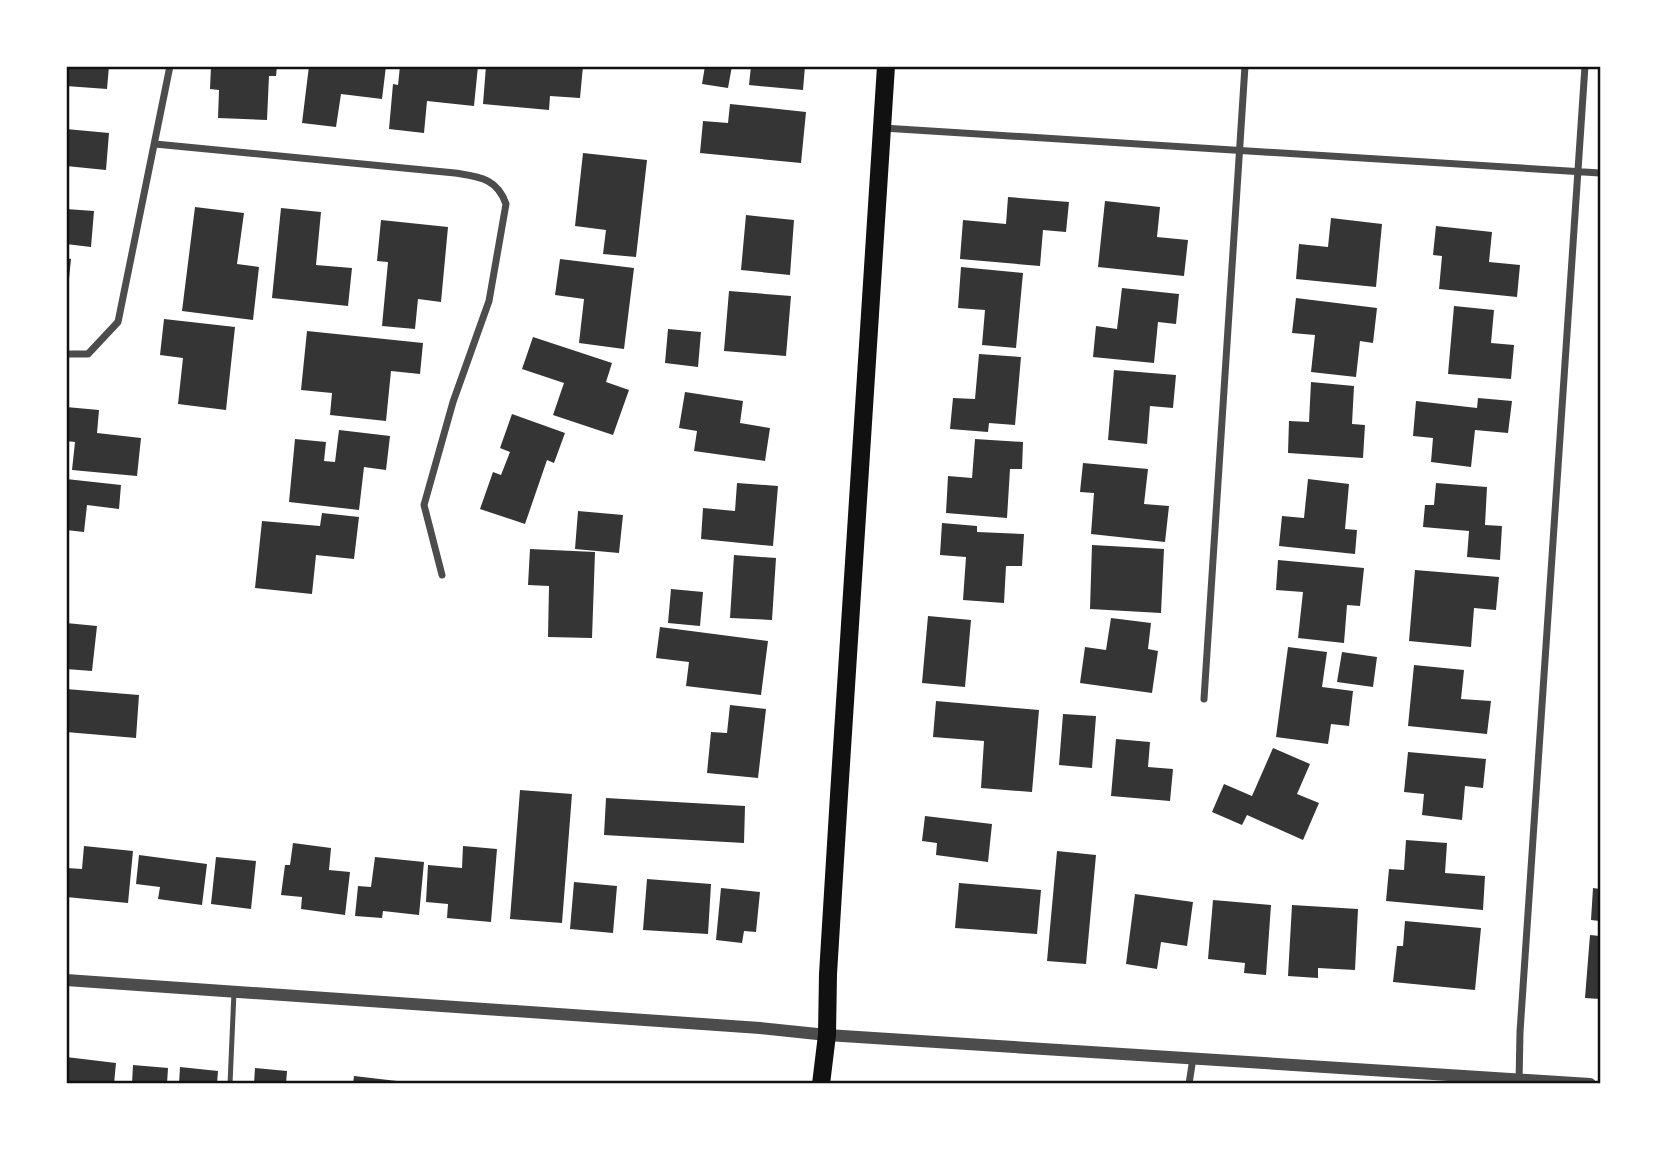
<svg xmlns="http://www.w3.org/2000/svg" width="1667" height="1150" viewBox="0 0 1667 1150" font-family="'Work Sans',sans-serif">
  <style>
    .building { fill: #353535 }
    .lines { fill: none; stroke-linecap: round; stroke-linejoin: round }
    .service { stroke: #4c4c4c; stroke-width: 5 }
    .minor { stroke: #4c4c4c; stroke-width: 7 }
    .tertiary { stroke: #4c4c4c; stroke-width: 12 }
    .primary { stroke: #111; stroke-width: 18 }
    .neatline { fill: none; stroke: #111; stroke-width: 2.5 }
  </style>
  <rect width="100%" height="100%" fill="#fff"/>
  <!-- building -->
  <path class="building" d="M66,66H109L107,89L66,86Z
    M211,66H277L276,76H269L267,120L218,118L219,90L210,89Z
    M309,66H386L382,99L341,94L336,127L302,123Z
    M400,66H478L474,106L427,101L424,133L389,129L393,84L398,85Z
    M486,66H583L580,98L550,96L549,110L483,104Z
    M705,66H732L728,88L702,84Z
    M751,66H805L803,90L749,85Z
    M730,104L806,112L801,163L700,153L703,121L728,123Z
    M66,129L109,133L106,170L66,166Z
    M583,153L647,160L636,257L603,254L606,230L575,226Z
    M1008,197L1069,202L1066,232L1043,230L1040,266L960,259L963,220L1006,224Z
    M1105,201L1160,207L1157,237L1188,240L1184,276L1098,267Z
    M195,207L244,213L237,264L259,267L253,320L182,311Z
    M281,208L321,212L316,265L352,268L348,306L272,298Z
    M66,209L94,211L91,247L66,244Z
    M746,215L794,220L790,275L741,270Z
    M1331,218L1382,224L1376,287L1296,279L1299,244L1328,247Z
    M381,220L448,227L441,302L418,299L415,329L382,326L388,262L377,261Z
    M1436,226L1492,232L1489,262L1520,265L1517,297L1439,289L1442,256L1433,255Z
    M66,258L71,259L68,289H66Z
    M560,259L634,268L624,349L579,343L584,299L555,295Z
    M961,267L1023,273L1016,348L982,345L985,310L958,308Z
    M1122,288L1179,294L1176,324L1158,322L1154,363L1093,357L1096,326L1117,329Z
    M729,291L791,296L786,356L724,351Z
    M1296,298L1377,308L1373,343L1360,341L1356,377L1311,372L1315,335L1292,333Z
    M1454,306L1494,310L1491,343L1514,345L1511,379L1448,374Z
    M164,319L235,327L226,410L178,404L183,358L160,355Z
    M668,329L701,332L698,367L665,363Z
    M307,331L423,343L420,374L391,371L386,421L330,415L332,393L301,390Z
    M533,337L612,363L606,382L629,390L613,435L553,415L564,383L522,369Z
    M979,354L1021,357L1015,425L989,423L988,432L950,429L953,398L975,399Z
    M1114,370L1176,375L1173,408L1150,406L1147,444L1108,440Z
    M1311,382L1354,386L1352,424L1365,425L1363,458L1288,453L1289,421L1309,422Z
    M685,392L743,401L740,423L770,428L765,461L694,451L697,431L679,428Z
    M1478,398L1512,401L1508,433L1475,430L1471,467L1431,462L1433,438L1413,436L1416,401L1477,408Z
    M66,407L99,410L97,433L141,438L137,476L72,470L75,442L66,441Z
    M512,414L565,433L554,463L547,460L525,524L480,509L493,472L501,475L510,452L500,448Z
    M339,430L390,436L386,470L364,467L359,510L289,502L295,439L326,442L324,461L335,462Z
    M975,439L1023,442L1022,469H1010L1007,518L946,513L948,476L972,478Z
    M1083,463L1148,469L1144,504L1169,506L1165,542L1091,534L1094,493L1080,492Z
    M66,479L121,485L119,509L87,505L84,532L66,530Z
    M1308,479L1349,484L1345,529L1357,530L1355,554L1279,546L1282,516L1304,518Z
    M737,483L778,486L773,546L701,539L703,508L735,511Z
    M1436,483L1487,487L1485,525L1502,526L1500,560L1467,557L1469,531L1423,527L1425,505H1434Z
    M578,511L623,515L619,553L575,549Z
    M322,513L359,517L354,559L316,555L312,594L255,588L262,521L320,526Z
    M942,523L977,526V532L1024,534L1022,566H1006L1004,603L963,600L966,557L940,555Z
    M1092,545L1164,549L1161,613L1090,609Z
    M530,549L595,552L592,638L548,637L549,586L528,585Z
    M734,555L776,558L772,620L730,618Z
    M1278,560L1364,568L1360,606L1347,605L1344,643L1298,638L1303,592L1276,590Z
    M1415,570L1499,577L1496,610L1474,608L1471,647L1409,641Z
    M671,589L703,592L700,626L668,623Z
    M928,616L971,620L965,687L922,683Z
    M1111,618L1151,623L1148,649L1158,651L1152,693L1080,683L1085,647L1106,650Z
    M66,623L97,626L92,671L66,669Z
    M660,627L768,641L761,695L686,686L689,662L656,658Z
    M1288,647L1327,652L1322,687L1353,691L1349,726L1331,724L1328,744L1276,737Z
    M1342,652L1377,657L1373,687L1337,682Z
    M1414,665L1464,670L1461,699L1491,701L1487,734L1408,726Z
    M66,689L139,695L136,738L66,732Z
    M936,701L1039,710L1032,792L981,788L984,741L933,737Z
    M730,705L766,709L758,778L707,773L711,732L727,733Z
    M1063,714L1096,716L1092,768L1059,765Z
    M1116,739L1150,742L1148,767L1173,769L1170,801L1111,796Z
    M1273,748L1310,764L1297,794L1319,803L1303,840L1247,815L1242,825L1212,812L1224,784L1252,796Z
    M1408,752L1486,759L1483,788L1465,786L1462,820L1422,815L1424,794L1404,792Z
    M520,790L572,794L562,923L510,919Z
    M606,798L745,806L744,843L604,835Z
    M925,816L992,824L988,862L936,855L937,843L922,841Z
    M1406,840L1447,843L1445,873L1485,876L1483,910L1386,901L1389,869L1404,870Z
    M293,843L331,848L329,870L350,872L345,915L301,909L302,897L281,895L285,865H290Z
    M84,846L133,851L128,903L66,897L67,868L82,869Z
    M463,846L497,849L491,922L447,918L448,904L426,902L428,865L462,868Z
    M1057,851L1096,855L1086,964L1047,961Z
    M139,855L207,864L202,905L158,899L160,887L136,884Z
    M216,857L256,861L251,909L211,904Z
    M375,857L424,862L419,915L383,911L382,918L355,916L358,886L371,887Z
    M647,879L711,884L708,934L643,930Z
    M574,882L617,886L613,933L570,929Z
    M959,883L1041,890L1037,934L955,928Z
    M721,888L760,892L756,932L744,931L742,943L716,940Z
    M1593,888L1600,889V921L1591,920Z
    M1135,894L1193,902L1187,946L1161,942L1157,969L1126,964Z
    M1213,900L1271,905L1266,975L1244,973L1245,963L1208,959Z
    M1292,905L1358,909L1355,970L1318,968V978L1288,976Z
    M1405,921L1481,928L1475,990L1393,982L1397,946H1403Z
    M1590,935L1600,936V999L1585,998Z
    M66,1057L116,1063L114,1084H66Z
    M133,1065L168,1068L167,1084H132Z
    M180,1067L218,1071L217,1084H179Z
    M255,1068L287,1071L286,1084H254Z
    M354,1076L397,1081V1084H353Z"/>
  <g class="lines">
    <!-- service -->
    <path class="service" d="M230,1084L234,992"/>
    <!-- minor -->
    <path class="minor" d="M883,128L1600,173
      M155,144L455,173C479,177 497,178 506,204L489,301L453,402L424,505L442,575
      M66,354H88L118,322L170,66
      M1204,699L1245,66
      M1519,1083L1520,1032L1585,66
      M1189,1084L1193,1058"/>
    <!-- tertiary -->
    <path class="tertiary" d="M66,980L760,1028L827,1035L1590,1084"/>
    <!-- primary -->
    <path class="primary" d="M821,1084L827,1035L828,974L839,795L886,66"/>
  </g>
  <!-- border -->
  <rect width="1667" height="1150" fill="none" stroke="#ffffff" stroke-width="136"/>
  <rect x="68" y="68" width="1531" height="1014" class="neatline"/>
</svg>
